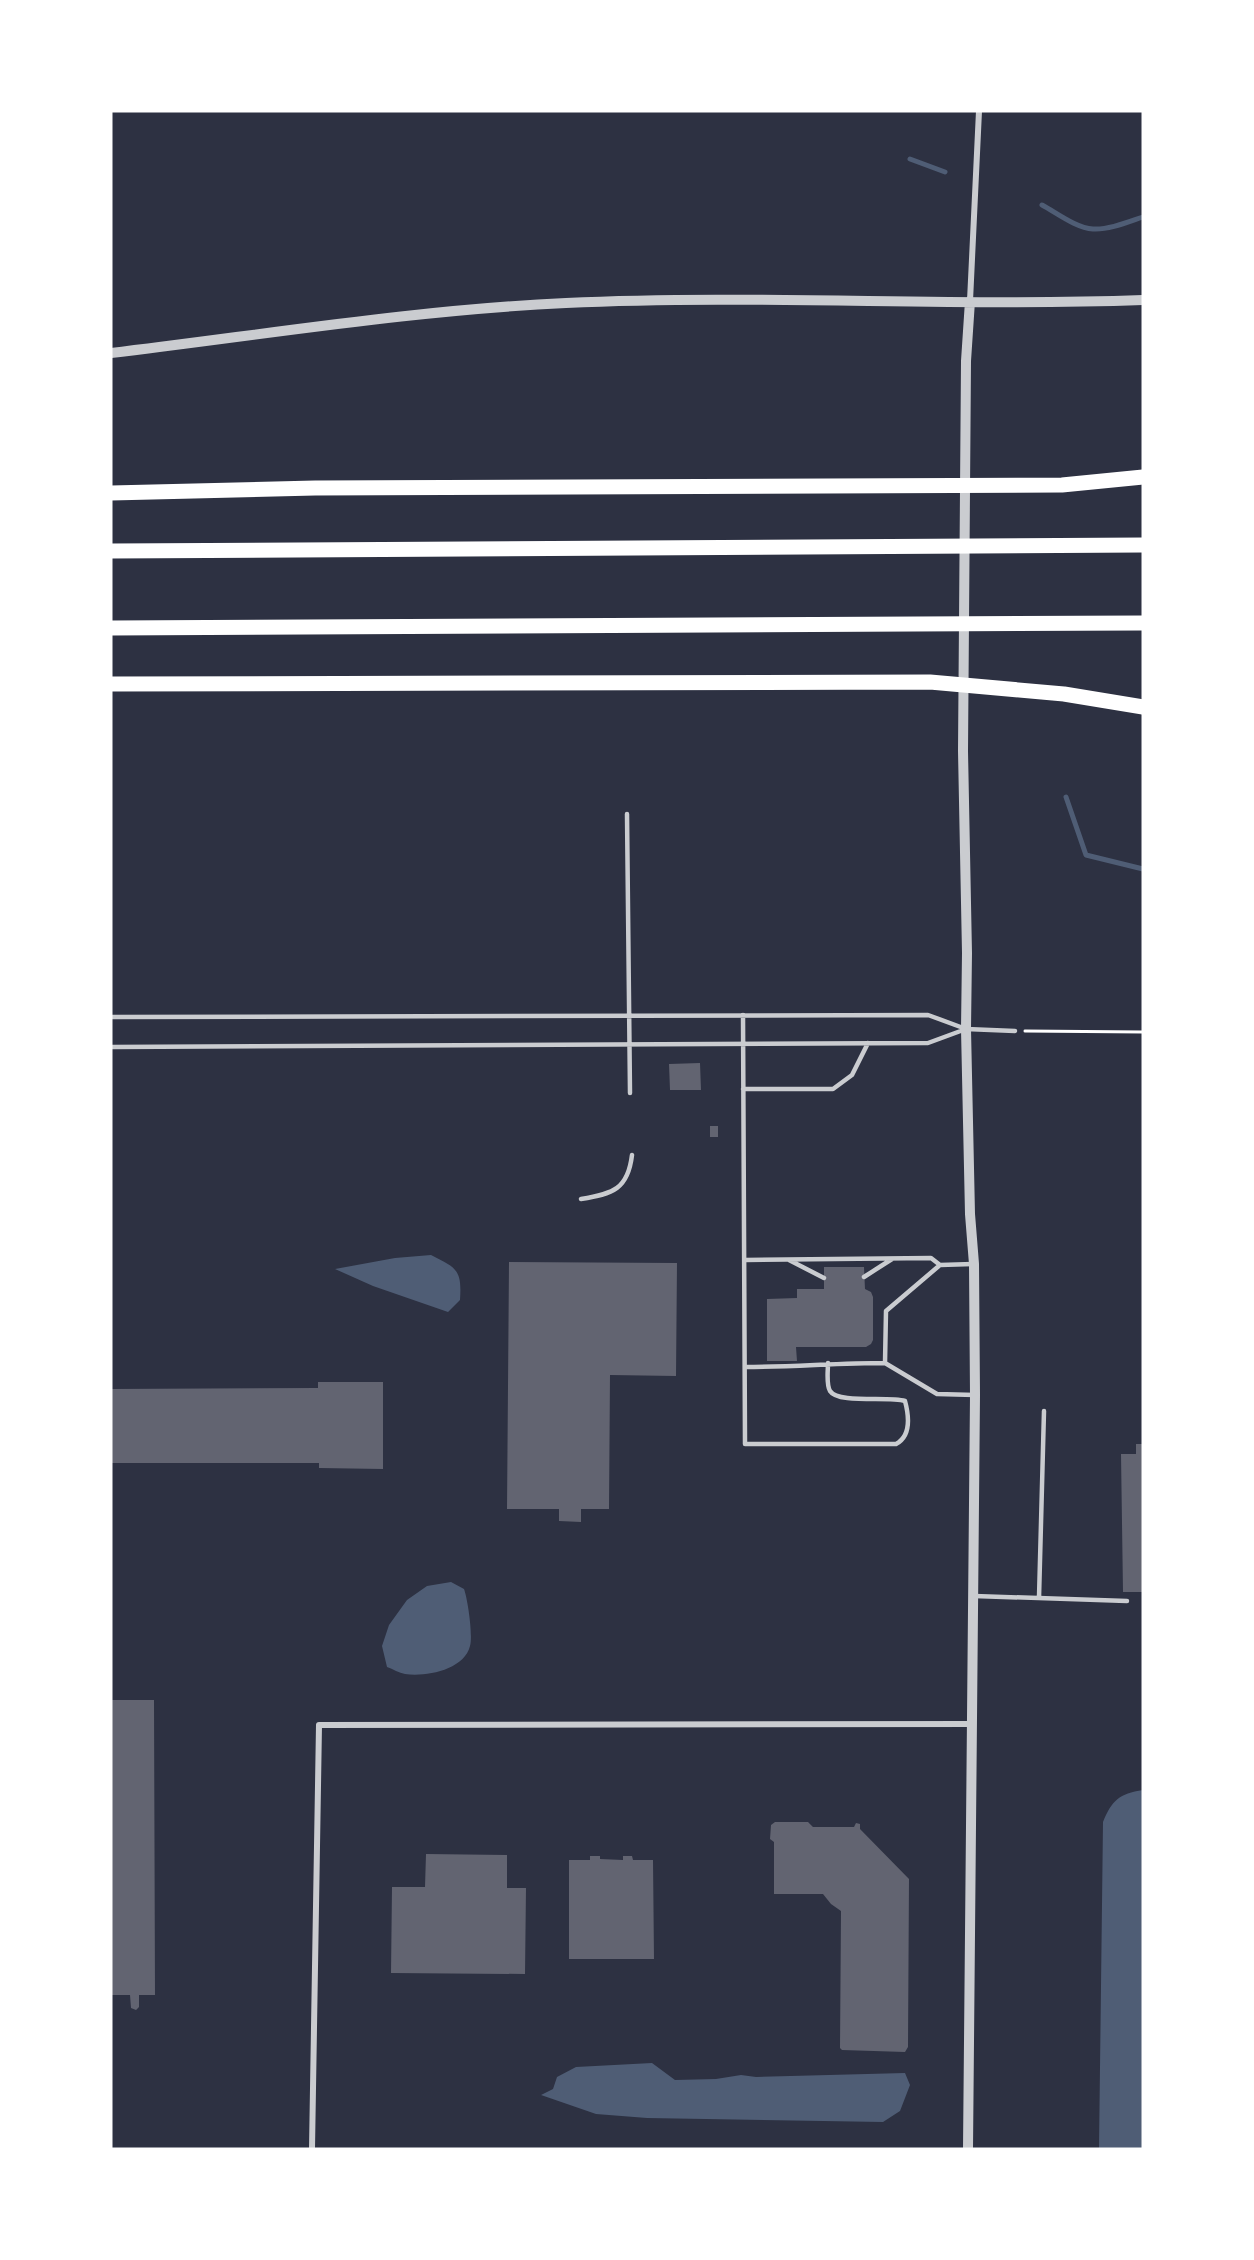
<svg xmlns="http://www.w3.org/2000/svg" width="1254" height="2260" viewBox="0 0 1254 2260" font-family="Lora,serif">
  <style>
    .water { fill: #4f5d75 }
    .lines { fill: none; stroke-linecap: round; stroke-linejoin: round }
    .stream { stroke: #4f5d75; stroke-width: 5 }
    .building { fill: #626471 }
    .path { stroke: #fff; stroke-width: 3 }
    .service { stroke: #caccd0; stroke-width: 4.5 }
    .minor { stroke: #caccd0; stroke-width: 6 }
    .tertiary { stroke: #caccd0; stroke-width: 10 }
    .motorway { stroke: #fff; stroke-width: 15 }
  </style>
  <rect width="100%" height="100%" fill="#2d3142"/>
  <!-- water -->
  <path class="water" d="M431,1255C457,1268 462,1270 460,1300L448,1312L373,1286L335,1269L395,1258Z
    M451,1582L464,1589C468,1600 473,1636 470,1646C464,1670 426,1677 405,1674C399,1673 393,1669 387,1667L382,1646L389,1625L407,1600L427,1586Z
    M1143,1790V2149H1099L1103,1822C1112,1800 1119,1794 1143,1790Z
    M652,2063L675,2080L716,2079L741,2075L756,2077L905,2073L910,2085L900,2111L883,2122L647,2118L596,2114L541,2095L553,2089L557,2077L576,2067Z"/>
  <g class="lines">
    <!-- stream -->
    <path class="stream" d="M910,159L945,172
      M1042,205C1057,213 1076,228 1093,229C1109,230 1128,222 1143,217
      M1066,797L1086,855L1143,869"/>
  </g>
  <!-- building -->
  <path class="building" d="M700,1063L701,1090H670L669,1064Z
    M710,1126H718V1137H710Z
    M509,1262L677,1263L676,1376L610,1375L609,1509H581V1522L559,1521V1509H507Z
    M824,1267H864L865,1289L871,1292L873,1297V1340L871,1344L866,1347H796L797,1361H767V1299L797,1298V1289H824Z
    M318,1382H383V1469L319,1468V1463H111V1389L318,1388Z
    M1136,1444H1143V1592H1123L1121,1454H1136Z
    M111,1700H154L155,1995H139V2007L136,2010L131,2008L130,1995H111Z
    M775,1822H808L813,1827H854L856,1823L860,1824V1829L909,1879L908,2047L905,2052L842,2050L840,2048L841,1911L831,1904L823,1894H774V1842L770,1839L771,1825Z
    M426,1854L507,1855V1888H526L525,1974L391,1973L392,1887H425Z
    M590,1856H600V1859L623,1860V1856H632L633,1860H653L654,1959H569V1860H590Z"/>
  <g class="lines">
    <!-- path -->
    <path class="path" d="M1025,1031L1143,1032"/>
    <!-- service -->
    <path class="service" d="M627,814L630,1093
      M743,1015L745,1444H896C911,1436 909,1416 905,1401C889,1396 838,1404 830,1391C826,1384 828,1371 828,1363
      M111,1017L928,1015L966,1029L1015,1031
      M111,1047L928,1043L966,1029
      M743,1089H833L852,1075L868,1043
      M581,1199C613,1194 628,1189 632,1155
      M745,1260L931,1258L940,1265
      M789,1260L824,1278
      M973,1264L940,1265L886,1311L885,1363L937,1394L975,1395
      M864,1277L892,1259
      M745,1367C792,1367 838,1363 885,1363
      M974,1596L1127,1601
      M1039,1598L1044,1411"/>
    <!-- minor -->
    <path class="minor" d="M970,301L979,111
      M312,2149L319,1725L973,1724"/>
    <!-- tertiary -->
    <path class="tertiary" d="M111,353C262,335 414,310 566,303C758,294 951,307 1143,300
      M968,2149L975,1395L974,1264L970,1214L966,1029L967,953L963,751L966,361L970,301"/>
    <!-- motorway -->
    <path class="motorway" d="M111,493L315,488L1062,485L1143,477
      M111,551L1143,545
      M111,628L1143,623
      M111,684L930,682L1064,694L1143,707"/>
  </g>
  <!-- border -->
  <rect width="1254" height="2260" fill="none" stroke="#ffffff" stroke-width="225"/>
</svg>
